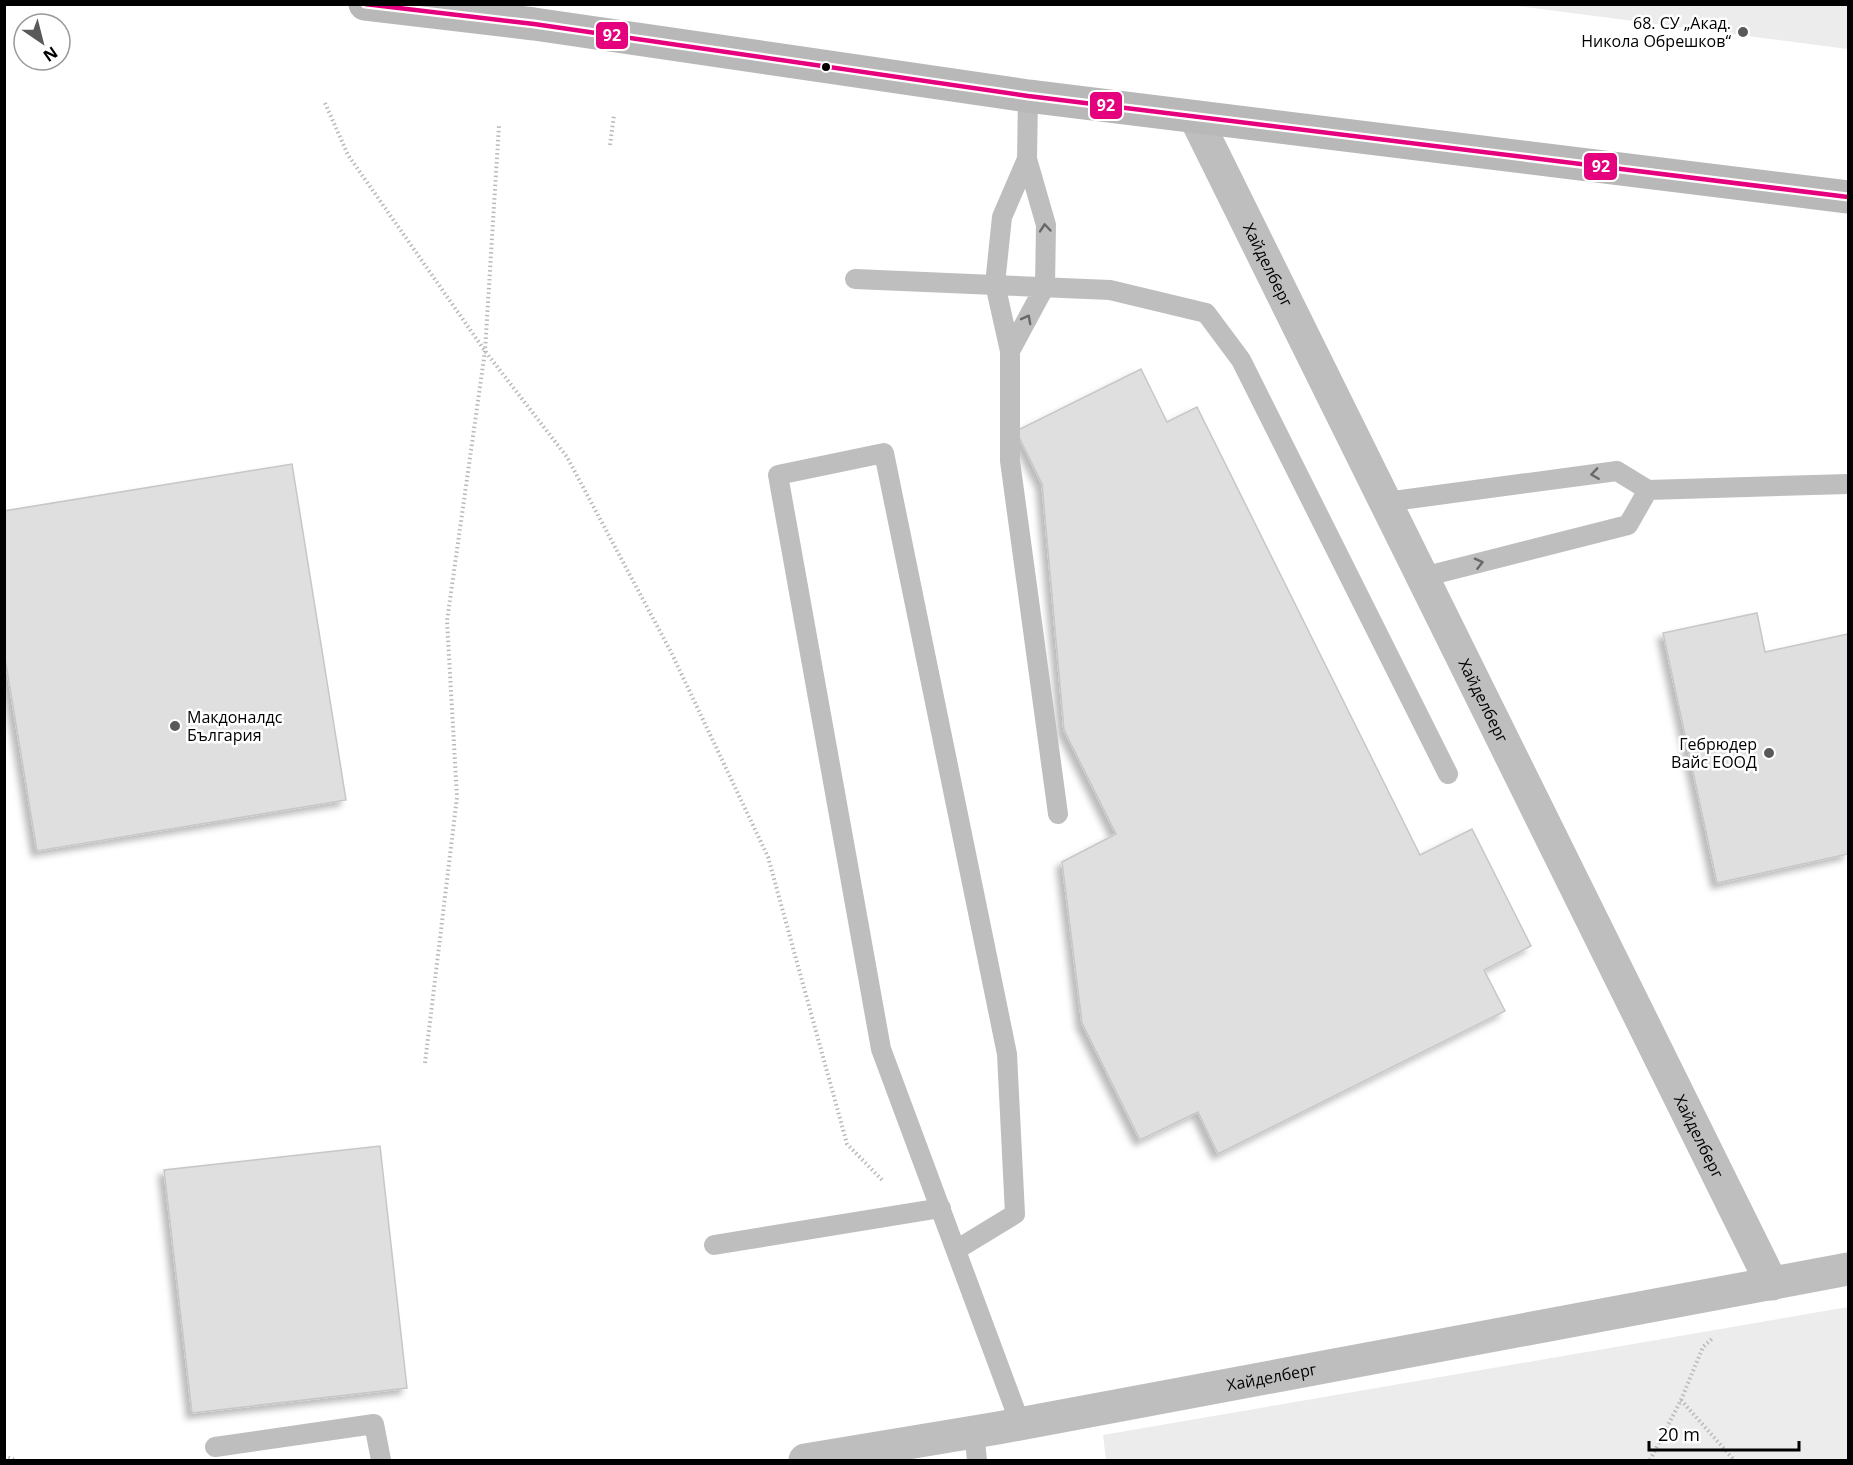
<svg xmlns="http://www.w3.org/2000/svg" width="1853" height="1465" viewBox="0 0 1853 1465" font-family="'Open Sans',sans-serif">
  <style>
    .green { fill: #ececec }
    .building { fill: #dfdfdf; stroke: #c7c7c7; stroke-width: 1.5; filter: url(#shadow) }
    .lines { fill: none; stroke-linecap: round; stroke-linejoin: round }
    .path { stroke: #b9b9b9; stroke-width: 4; stroke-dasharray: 1.5 3; stroke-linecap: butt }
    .lane { stroke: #bebebe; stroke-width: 20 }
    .street { stroke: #bebebe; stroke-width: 33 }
    .secondary { stroke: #b8b8b8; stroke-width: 33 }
    .bus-1-casing { stroke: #fff; stroke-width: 9 }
    .bus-1 { stroke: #e5007d; stroke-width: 4.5 }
    .oneway { stroke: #686868 }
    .poi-dot { fill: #595959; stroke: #fff; stroke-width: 2 }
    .bus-dot { fill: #000; stroke: #fff; stroke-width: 2 }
    .labels { text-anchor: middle; stroke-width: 5; stroke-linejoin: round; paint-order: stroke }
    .poi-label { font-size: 16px; fill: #000; stroke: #fff; text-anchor: end }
    .street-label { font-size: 16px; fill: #000; stroke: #fff }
    .line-badge { stroke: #fff; stroke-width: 2 }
    .badge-label { font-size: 16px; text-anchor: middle; font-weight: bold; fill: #fff }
  </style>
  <defs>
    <filter id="shadow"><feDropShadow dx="-5.5" dy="5.5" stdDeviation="3" flood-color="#0004"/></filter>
  </defs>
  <rect width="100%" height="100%" fill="#fff"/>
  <!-- green -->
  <path class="green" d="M1510,5H1848V49Z
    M1848,1307V1460H1106L1103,1435Z"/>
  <!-- building -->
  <path class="building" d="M1141,369L1167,422L1197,407L1420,855L1472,829L1531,946L1484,970L1505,1011L1218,1154L1198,1112L1140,1140L1082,1023L1062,862L1116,834L1064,730L1042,484L1016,431Z
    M292,464L346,800L37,851L4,652V511Z
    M1757,613L1765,652L1848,634V854L1717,883L1663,633Z
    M380,1146L407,1388L192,1413L164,1170Z"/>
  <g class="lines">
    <!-- path -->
    <path class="path" d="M325,103L348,155L485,351L567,457L671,652L768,857L847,1144L883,1181
      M610,145L614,115
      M425,1063L457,797L447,621L485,351L499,125
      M1681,1400L1734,1460
      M4,1456L15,1460
      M1650,1460L1681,1400L1703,1347L1712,1339"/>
    <!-- lane -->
    <path class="lane" d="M1027,159L1002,217L995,284L1010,351V461L1058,814
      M855,279L1110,290L1206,313L1241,360L1448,774
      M1010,351L1045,286L1046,225L1027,159L1028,96
      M1386,502L1617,471L1648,490L1848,484
      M1423,577L1628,525L1648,490
      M714,1245L941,1208
      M956,1250L1015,1214L1007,1054L884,453L778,475L881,1049L1020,1423
      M974,1432L977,1460
      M215,1447L374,1424L381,1460"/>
    <!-- street -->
    <g class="street">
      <path id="s1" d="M1195,117L1772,1284"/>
      <path id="s2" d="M805,1460L998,1428L1848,1269"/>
    </g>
    <!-- secondary -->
    <path class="secondary" d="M365,4L534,24L1028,96L1848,197"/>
    <!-- bus-1 casing -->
    <g class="bus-1-casing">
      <path id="bus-1" d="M365,4L534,24L1028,96L1848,197"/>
    </g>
    <!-- bus-1 -->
    <use href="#bus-1" class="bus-1"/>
  </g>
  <!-- one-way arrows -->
  <defs><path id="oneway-chevron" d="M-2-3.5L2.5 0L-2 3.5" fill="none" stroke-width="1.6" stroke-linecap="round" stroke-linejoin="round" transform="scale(1.5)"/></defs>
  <g class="oneway">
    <use href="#oneway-chevron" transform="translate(1045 228) rotate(-95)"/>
    <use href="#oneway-chevron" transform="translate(1027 319) rotate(-62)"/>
    <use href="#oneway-chevron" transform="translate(1595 474) rotate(172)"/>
    <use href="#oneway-chevron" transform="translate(1479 563) rotate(-14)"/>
  </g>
  <!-- markers -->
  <g class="poi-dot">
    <circle cx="1743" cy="32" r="6"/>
    <circle cx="175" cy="726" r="6"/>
    <circle cx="1769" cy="753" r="6"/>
  </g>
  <circle class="bus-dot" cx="826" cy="67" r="5"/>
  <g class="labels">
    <!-- poi labels -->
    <g class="poi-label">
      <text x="1731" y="29">68. СУ „Акад.<tspan x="1731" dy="18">Никола Обрешков“</tspan></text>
      <text x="187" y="723" text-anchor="start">Макдоналдс<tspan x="187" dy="18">България</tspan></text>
      <text x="1757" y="750">Гебрюдер<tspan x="1757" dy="18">Вайс ЕООД</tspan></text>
    </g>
    <!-- street labels -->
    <g class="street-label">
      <text dy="6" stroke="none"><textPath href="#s1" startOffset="165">Хайделберг</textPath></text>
      <text dy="6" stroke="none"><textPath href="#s1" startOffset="651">Хайделберг</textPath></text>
      <text dy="6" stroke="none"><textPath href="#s1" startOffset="1137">Хайделберг</textPath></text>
      <text dy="6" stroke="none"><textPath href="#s2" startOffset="474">Хайделберг</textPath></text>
    </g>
  </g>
  <g class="line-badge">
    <rect x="595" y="21" width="34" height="29" rx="6" fill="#e5007d"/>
    <rect x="1089" y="91" width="34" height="29" rx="6" fill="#e5007d"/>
    <rect x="1583" y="152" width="35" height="29" rx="6" fill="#e5007d"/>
  </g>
  <g class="badge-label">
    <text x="612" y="41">92</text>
    <text x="1106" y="111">92</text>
    <text x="1601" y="172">92</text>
  </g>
  <!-- border -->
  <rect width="1853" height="1465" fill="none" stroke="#000000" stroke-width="12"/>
  <!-- north arrow -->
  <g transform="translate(42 42) rotate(145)"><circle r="28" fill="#ffffff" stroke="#999999" stroke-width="1.5"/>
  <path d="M0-4.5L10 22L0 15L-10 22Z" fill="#595959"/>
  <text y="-9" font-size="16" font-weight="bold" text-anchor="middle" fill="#000000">N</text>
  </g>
  <!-- scale -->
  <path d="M1649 1441v9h150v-9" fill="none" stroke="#000000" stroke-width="3"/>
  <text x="1658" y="1441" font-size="18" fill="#000000" stroke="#ffffff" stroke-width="4.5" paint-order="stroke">20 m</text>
</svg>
